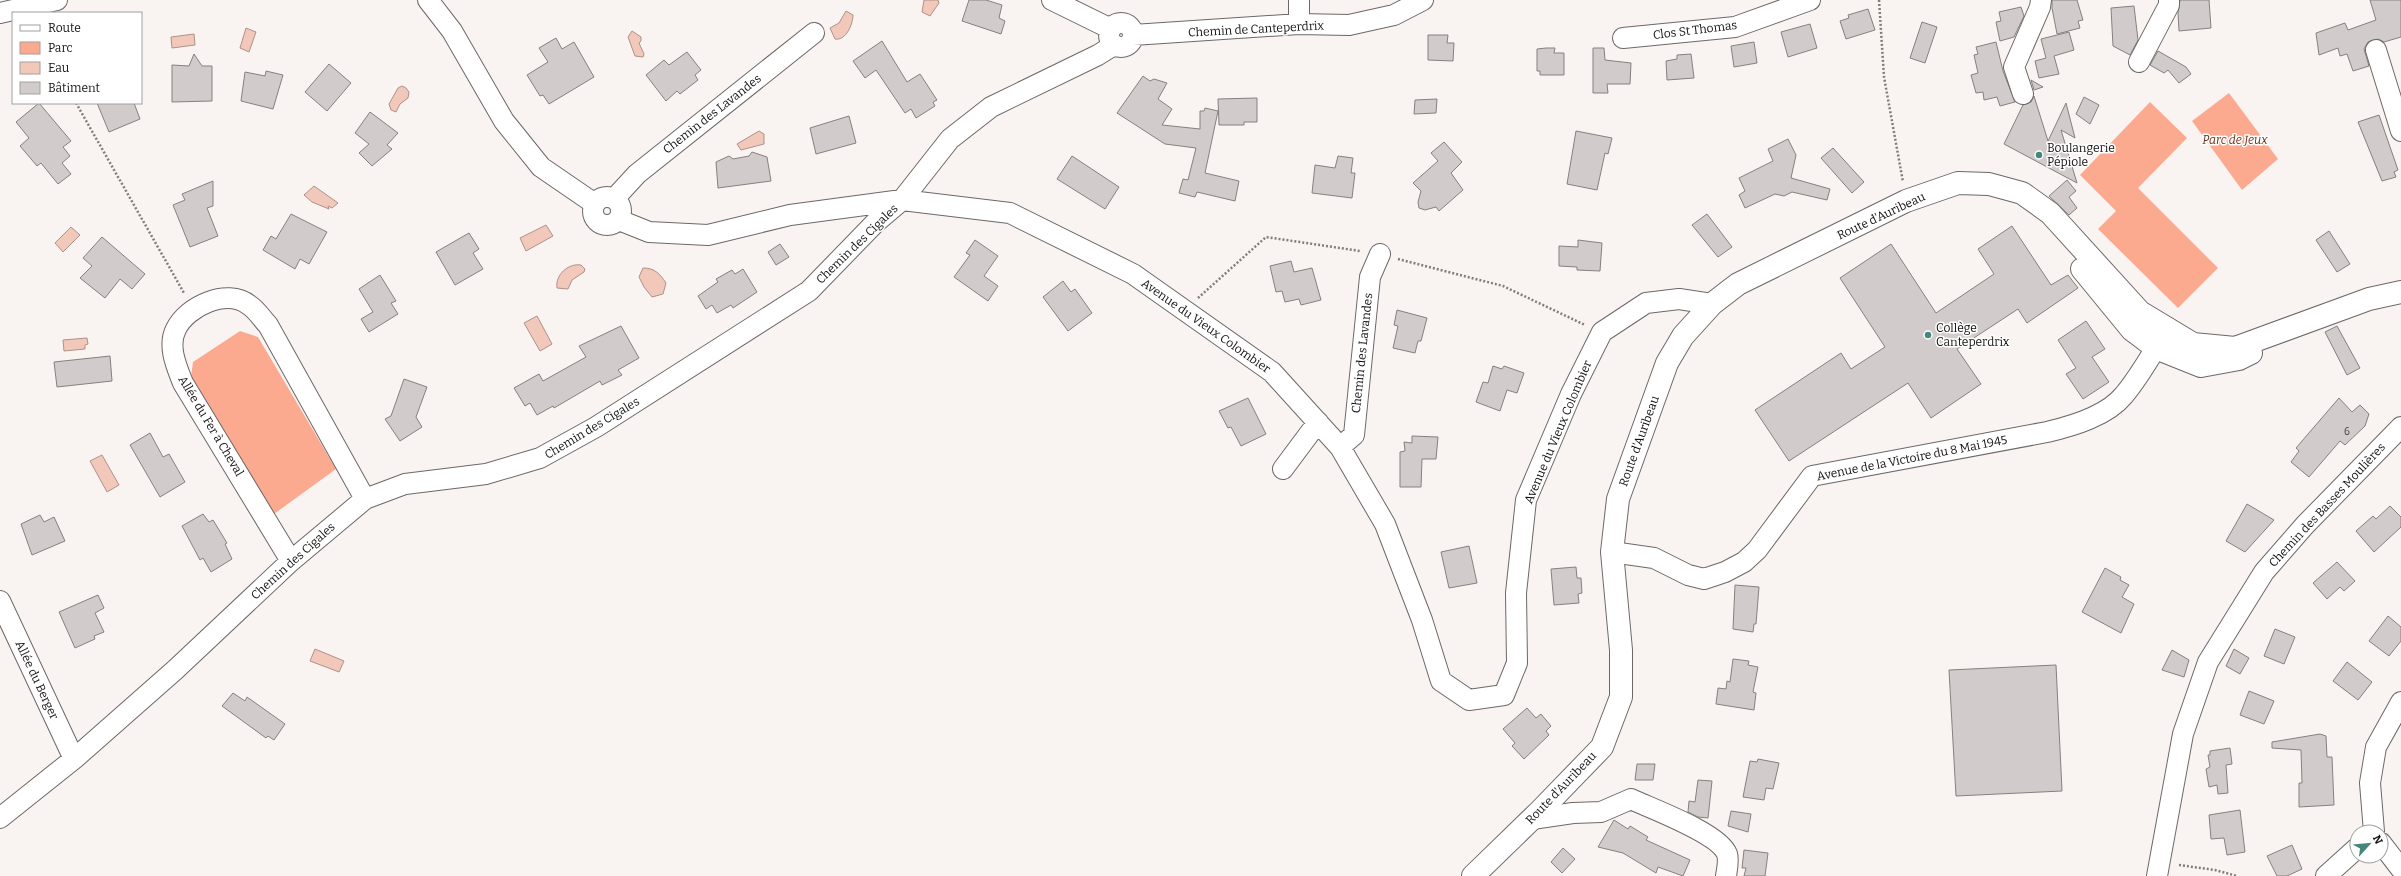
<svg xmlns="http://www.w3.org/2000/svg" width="2401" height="876" viewBox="0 0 2401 876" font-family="Bitter,serif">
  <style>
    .green { fill: #fcaa8f }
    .water { fill: #f2c8ba; stroke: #af9187 }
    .building { fill: #d1cccb; stroke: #85817f }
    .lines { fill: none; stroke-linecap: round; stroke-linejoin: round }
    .minor-casing { stroke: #6d6867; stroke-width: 22 }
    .tertiary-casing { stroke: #6d6867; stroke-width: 24 }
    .path { stroke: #817d7c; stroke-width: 2.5; stroke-dasharray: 2 2; stroke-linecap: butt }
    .minor { stroke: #fff; stroke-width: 20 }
    .tertiary { stroke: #fff; stroke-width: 22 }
    .poi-dot { fill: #44887d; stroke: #fff; stroke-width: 1.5 }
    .labels { text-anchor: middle; stroke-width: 3; stroke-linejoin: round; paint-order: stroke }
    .number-label { font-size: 10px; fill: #424040 }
    .street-label { font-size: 12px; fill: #131111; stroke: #fff }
    .park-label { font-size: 12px; font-style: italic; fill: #6e2f19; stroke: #fff }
    .poi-label { font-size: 12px; fill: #131111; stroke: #fff; text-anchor: start }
  </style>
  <rect width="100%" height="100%" fill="#f9f4f2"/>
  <!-- green -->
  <path class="green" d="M2229,93L2278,159L2242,190L2192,121Z
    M2150,102L2187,138L2138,188L2218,268L2178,308L2098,229L2116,211L2080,175Z
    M240,331L258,337L336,469L274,514L191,377L193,362Z"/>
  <!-- water -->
  <path class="water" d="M924,0H938L939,3L930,16L922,12Z
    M846,11L853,15C853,24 846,41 835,39L830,28L839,23Z
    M246,28L256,32L249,52L240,48Z
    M632,31L641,37V41L639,43L644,54L643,57L635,56L628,37Z
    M194,34L195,45L172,48L171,37Z
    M402,86L406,88L409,92L408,98L400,104L396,112L391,110L389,104L398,88Z
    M759,131L764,134V144L741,150L737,144Z
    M314,186L338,203L332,208L328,206L329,209L312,202L304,195Z
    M546,225L553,236L526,251L520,238Z
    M71,227L80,235L63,252L55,243Z
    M581,265L585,269L584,272L572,280L568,289L557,288C555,275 568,263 581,265Z
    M643,268C655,268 660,274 666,283L663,294L652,297L644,287L639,277Z
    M537,316L552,344L540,351L524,323Z
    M87,338L88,344L85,345V349L64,351L63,340Z
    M102,455L119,485L107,492L90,461Z
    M315,649L344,661L339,672L310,661Z"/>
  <!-- building -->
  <path class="building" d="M969,0H986L1002,5L999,18L1005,21L1001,34L962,21Z
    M2052,0H2077L2083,20L2078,21L2080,28L2057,34L2052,8Z
    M2180,0H2209L2211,28L2179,31L2178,13Z
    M2370,0H2401V37L2384,42L2378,39L2368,42L2364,49L2369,66L2353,71L2347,54L2340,56L2338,48L2319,55L2316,33L2345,23L2348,30L2376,20Z
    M2134,6L2138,40L2130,55L2113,46L2111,8Z
    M2021,7L2024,16L2014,37L2000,41L1996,22L2001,21L1999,12Z
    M1868,9L1875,30L1846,39L1840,21L1849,18L1848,15Z
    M1922,22L1937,27L1925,63L1910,58Z
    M1810,24L1817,48L1788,57L1781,32Z
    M2069,32L2074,50L2054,56L2059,74L2039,78L2035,61L2046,58L2041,39Z
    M1428,35H1448L1447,43H1454L1453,61L1428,60Z
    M556,38L562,49L574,42L594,77L549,104L543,95L540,96L527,75L548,62L539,48Z
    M882,41L907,82L920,74L937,100L933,102L935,106L916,118L911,109L905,113L876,70L865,78L853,61Z
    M1754,42L1757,63L1734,67L1731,46Z
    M1996,42L2003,71L2015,102L2000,106L1997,97L1984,100L1983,92L1976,93L1971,75L1978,73L1974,55L1978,54L1976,47Z
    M1546,48H1555L1554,53H1564V75H1540V71H1537V49Z
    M1593,48H1604L1605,60L1631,63L1630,84H1607L1608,93H1593Z
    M2158,51L2186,67L2191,74L2179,83L2168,70L2164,73L2150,65Z
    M687,52L701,70L695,75L698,80L680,94L677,91L666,101L646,75L664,60L669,65Z
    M194,54L202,66H212V101L172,102V65L189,66Z
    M1691,54L1694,78L1667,80L1666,61L1677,59V55Z
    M329,64L351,83L327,111L305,92Z
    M266,71L283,75L273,109L241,101L245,72L265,76Z
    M1143,76L1150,81L1154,79L1167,83L1158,99L1172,109L1162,125L1200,129V111H1204L1205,108L1218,111L1205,173L1239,181L1235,201L1197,192L1195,197L1179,193L1183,179L1188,180L1196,148L1165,144L1117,113Z
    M2031,80L2043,87L2034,90Z
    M2034,96L2048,141L2066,103L2075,138L2061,130L2077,183L2004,144L2023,105L2031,102Z
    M2084,97L2099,105L2090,124L2076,114Z
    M1257,98V122H1244V125H1219L1218,99Z
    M1437,99L1436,113L1414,114L1415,100Z
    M39,103L71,141L63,147L70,156L62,163L71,174L58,184L41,163L37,166L20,146L29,138L16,122Z
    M97,103H134L140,119L109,132Z
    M370,112L398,133L387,145L392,149L372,166L359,153L369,144L355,133Z
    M2379,115L2398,170L2394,172L2396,177L2382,181L2358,122Z
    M849,116L856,143L816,154L810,128Z
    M1576,131L1612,138L1608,154L1605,153L1597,190L1567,184Z
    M1788,139L1796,155L1791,178L1830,189L1827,200L1792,192L1784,196L1775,194L1745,208L1739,195L1745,191L1739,178L1773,161L1768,149Z
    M1444,142L1462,162L1451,173L1463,190L1439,211L1436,207L1425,210L1419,208L1418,202L1421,191L1413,183L1438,161L1431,153Z
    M1833,148L1864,182L1852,193L1821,158Z
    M752,152L767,157L771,181L718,188L716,162L729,156L733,159L749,156Z
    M1072,156L1119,187L1105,209L1057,179Z
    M1338,156L1353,158L1351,173H1355L1352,198L1312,193L1315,165L1335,168Z
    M2067,180L2076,191L2069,197L2077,208L2069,215L2049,196Z
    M213,181V206L207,208L218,236L190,247L173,205L185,200L182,194Z
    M291,214L327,232L309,264L300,259L295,269L263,250L271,236L276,239Z
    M1707,214L1732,247L1718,257L1692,225Z
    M2012,226L2051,285L2068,275L2078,288L2027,323L2018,309L1957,349L1981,384L1931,418L1908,383L1789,461L1755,410L1841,353L1851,369L1885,347L1840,278L1891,244L1936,313L1994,274L1978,249Z
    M2329,231L2350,264L2337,272L2316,240Z
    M469,233L479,249L473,253L483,269L455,285L436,252Z
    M102,237L145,274L132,289L120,279L105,298L80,278L92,266L83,258Z
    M975,240L998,256L984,276L998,286L988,301L954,277L970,255L966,253Z
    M1578,240L1602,243L1600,271L1577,270V267L1559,266V246L1578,247Z
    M780,244L789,257L776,265L768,252Z
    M1291,261L1294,272L1312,268L1321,300L1301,305L1299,299L1285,302L1282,291L1276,292L1270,266Z
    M743,269L757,292L733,308L731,305L717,313L712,305L706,309L698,296L718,282L716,279L732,270L735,274Z
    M380,275L396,301L391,303L398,314L369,332L361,319L373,312L359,289Z
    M1063,281L1071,292L1075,289L1092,313L1068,331L1043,297Z
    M1397,310L1427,318L1421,341H1418L1415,353L1393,348L1398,326L1394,325Z
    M2086,321L2105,349L2092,357L2109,382L2083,399L2066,374L2076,368L2058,340Z
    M621,326L639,358L618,370L622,375L602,385L600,381L554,408L553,406L537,415L530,403L525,406L514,388L539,374L543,381L586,357L579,346Z
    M2337,326L2360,368L2347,375L2325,332Z
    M110,356L112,381L57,387L54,362Z
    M1493,366L1502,369L1504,366L1524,373L1517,393L1507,390L1500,411L1476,402L1483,382L1488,383Z
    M404,379L427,387L416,417L422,427L400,441L385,419L391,416Z
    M1248,398L1266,434L1241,446L1231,427L1228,428L1219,411Z
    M2339,398L2352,412L2360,405L2369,414L2365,426L2345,445L2340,441L2309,477L2291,462L2299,451L2296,448Z
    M150,433L163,457L169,454L185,482L160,497L130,445Z
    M1412,436L1438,437L1436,459H1422L1421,487H1400V452L1405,451L1404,442L1412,443Z
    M2247,504L2274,520L2245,552L2226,541Z
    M2390,506L2401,517V527L2374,552L2356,531L2373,516L2376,519Z
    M203,514L209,522L213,520L227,543L225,544L232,559L211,572L203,558L200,560L182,526Z
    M40,515L44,522L54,517L65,541L32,555L21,524Z
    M1469,546L1477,583L1449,588L1441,552Z
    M2337,562L2355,581L2344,591L2340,587L2327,599L2313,583Z
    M1576,567L1577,578H1581L1582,593L1578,594L1579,603L1554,605L1551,569Z
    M2105,568L2121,577L2120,580L2129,585L2122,597L2134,604L2121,633L2082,612Z
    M1735,585L1759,587L1756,624H1754L1753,632L1733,629Z
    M98,595L104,608L95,613L104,632L94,636L95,639L75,648L59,612Z
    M2388,616L2401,627V641L2389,656L2369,641Z
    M2275,629L2295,637L2284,664L2264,656Z
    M2234,649L2249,658L2240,674L2226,666Z
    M2172,650L2189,660L2184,677L2162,670Z
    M1733,659L1749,661L1748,665L1758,667L1753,692L1756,693L1754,710L1716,704L1718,688L1726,689L1727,681L1730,682Z
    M2347,662L2372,682L2358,700L2333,681Z
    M2056,665L2062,791L1956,796L1949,670Z
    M2249,691L2274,701L2264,724L2240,715Z
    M233,693L245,701L247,697L285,724L274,740L268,736L266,738L222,706Z
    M1527,708L1536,718L1541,714L1551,726L1546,731L1549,735L1524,759L1512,746L1515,743L1503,729Z
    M2320,734L2326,736L2327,757H2332L2334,805L2299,807V783H2302L2301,750L2272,748V742Z
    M2230,748L2232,764L2226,765L2228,793L2218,794L2217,785L2209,787L2206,769L2210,767L2208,755H2210V751Z
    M1758,759L1779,763L1773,789L1766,788L1764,800L1743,797L1750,761L1757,762Z
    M1637,764H1655L1653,780H1635Z
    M1698,780L1712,781L1708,818L1698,817L1688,812L1689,801L1695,802Z
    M2240,810L2245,852L2227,855L2224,838L2211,839L2209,815Z
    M1731,811L1751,814L1748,832L1728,826Z
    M1614,820L1628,829L1630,826L1648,837L1646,840L1690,860L1683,876L1658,867L1656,873L1623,853L1598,847Z
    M2292,845L2302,869L2287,876H2277L2267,856Z
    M1563,848L1575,859L1562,873L1551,862Z
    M1744,850L1768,853L1765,876H1744L1746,868H1742Z"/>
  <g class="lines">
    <!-- minor casing -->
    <g class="minor-casing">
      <path id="minor" d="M428,0L452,31L504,121L541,167L595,204
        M1052,0L1111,29
        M0,13L57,0
        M1109 35a12 12 0 1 1 24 0a12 12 0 1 1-24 0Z
        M1299,24V0
        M1133,35L1299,24L1349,25L1394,15L1423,0
        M1623,38L1735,27L1810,0
        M2376,50L2401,131
        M2139,62L2169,5V0
        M2023,94L2014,67L2040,7L2041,0
        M593 211a14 14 0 1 1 28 0a14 14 0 1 1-28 0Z
        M614,199L637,174L814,33
        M619,220L649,232L708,235L790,215L902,200L1010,213L1133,274L1272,372L1340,447L1385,524L1422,620L1441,681L1469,700L1504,695L1517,663L1516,593L1526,500L1571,394L1602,332L1646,303L1679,299L1712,304
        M1340,447L1354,435L1370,277L1380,254
        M1283,469L1318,422
        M1612,552L1654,558L1688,575L1704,579L1725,572L1744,562L1757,550L1812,476L2047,432C2073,426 2107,416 2124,395C2141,375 2154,350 2168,328
        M291,561L183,383C177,368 167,346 176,329C187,306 227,288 249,305C257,310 262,319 268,325L365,499
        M0,601L74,759
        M0,818L74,759L175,670L291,561L365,499L405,484L486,474L540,458L596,427L809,291L876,222L902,200L950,139L991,107L1098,55L1114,45
        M1532,819L1573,813L1601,812L1631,799C1652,809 1719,833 1727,854C1729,860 1727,870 1726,876
        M2374,832L2370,783L2376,747L2401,702
        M2381,843L2401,869
        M2157,876L2183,734L2208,662L2264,572L2305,525L2401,427
        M2326,876L2357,848"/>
    </g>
    <!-- tertiary casing -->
    <g class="tertiary-casing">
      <path id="tertiary" d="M2082,269L2132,330L2156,348L2201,366L2239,359L2251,353
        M1473,876L1541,810L1602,747L1621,697V650L1612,552L1618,499L1667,363L1683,336L1712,304L1738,284L1906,201L1958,183L1989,184L2022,193L2050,213L2140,312L2193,344L2235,348L2369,299L2401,292"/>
    </g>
    <!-- path -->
    <path class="path" d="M1879,0L1884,77L1903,182
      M76,103L184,293
      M1398,259L1503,286L1585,325
      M1198,298L1266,237L1360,251
      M2179,865L2215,870L2237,876"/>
    <!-- minor -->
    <use href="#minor" class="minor"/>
    <!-- tertiary -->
    <use href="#tertiary" class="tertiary"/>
  </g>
  <!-- markers -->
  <g class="poi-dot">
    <circle cx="2039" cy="155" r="4"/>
    <circle cx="1928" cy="335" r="4"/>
  </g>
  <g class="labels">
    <!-- number labels -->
    <g class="number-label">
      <text x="2347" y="435">6</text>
    </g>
    <!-- street labels -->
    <g class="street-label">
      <text transform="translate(1256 29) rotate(-3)" y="4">Chemin de Canteperdrix</text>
      <text transform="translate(1695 30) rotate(-7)" y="4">Clos St Thomas</text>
      <text transform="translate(712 114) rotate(-38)" y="4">Chemin des Lavandes</text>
      <text transform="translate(1881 216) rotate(-25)" y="4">Route d'Auribeau</text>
      <text transform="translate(857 244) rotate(-44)" y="4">Chemin des Cigales</text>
      <text transform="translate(1206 326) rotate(35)" y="4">Avenue du Vieux Colombier</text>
      <text transform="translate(1362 353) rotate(-84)" y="4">Chemin des Lavandes</text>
      <text transform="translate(211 426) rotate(59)" y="4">Allée du Fer à Cheval</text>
      <text transform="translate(592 428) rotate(-31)" y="4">Chemin des Cigales</text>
      <text transform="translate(1558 432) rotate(-67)" y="4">Avenue du Vieux Colombier</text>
      <text transform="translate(1639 441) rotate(-70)" y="4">Route d'Auribeau</text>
      <text transform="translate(1912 458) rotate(-11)" y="4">Avenue de la Victoire du 8 Mai 1945</text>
      <text transform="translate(2327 505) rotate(-47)" y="4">Chemin des Basses Moulières</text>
      <text transform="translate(293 561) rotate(-42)" y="4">Chemin des Cigales</text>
      <text transform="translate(37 680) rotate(65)" y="4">Allée du Berger</text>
      <text transform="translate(1561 788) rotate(-46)" y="4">Route d'Auribeau</text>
    </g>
    <!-- park labels -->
    <g class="park-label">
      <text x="2235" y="144">Parc de Jeux</text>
    </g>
    <!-- poi labels -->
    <g class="poi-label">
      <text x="2047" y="152">Boulangerie<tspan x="2047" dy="14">Pépiole</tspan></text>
      <text x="1936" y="332">Collège<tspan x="1936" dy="14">Canteperdrix</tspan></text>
    </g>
  </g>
  <!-- legend -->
  <rect x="12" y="12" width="130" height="92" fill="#ffffff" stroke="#a1a0a0"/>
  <rect x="20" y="25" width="20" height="6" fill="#ffffff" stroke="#a1a0a0"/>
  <text x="48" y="32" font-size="12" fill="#131111">Route</text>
  <rect x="20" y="42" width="20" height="12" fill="#fcaa8f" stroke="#a1a0a0"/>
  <text x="48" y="52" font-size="12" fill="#131111">Parc</text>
  <rect x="20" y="62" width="20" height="12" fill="#f2c8ba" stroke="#a1a0a0"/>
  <text x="48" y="72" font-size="12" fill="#131111">Eau</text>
  <rect x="20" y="82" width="20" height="12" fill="#d1cccb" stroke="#a1a0a0"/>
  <text x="48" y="92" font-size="12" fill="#131111">Bâtiment</text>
  <!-- north arrow -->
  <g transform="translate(2369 844) rotate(63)"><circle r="19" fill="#ffffff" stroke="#a1a0a0"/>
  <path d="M0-3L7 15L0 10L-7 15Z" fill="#44887d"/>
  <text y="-6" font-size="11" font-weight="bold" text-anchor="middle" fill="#131111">N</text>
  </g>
</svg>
